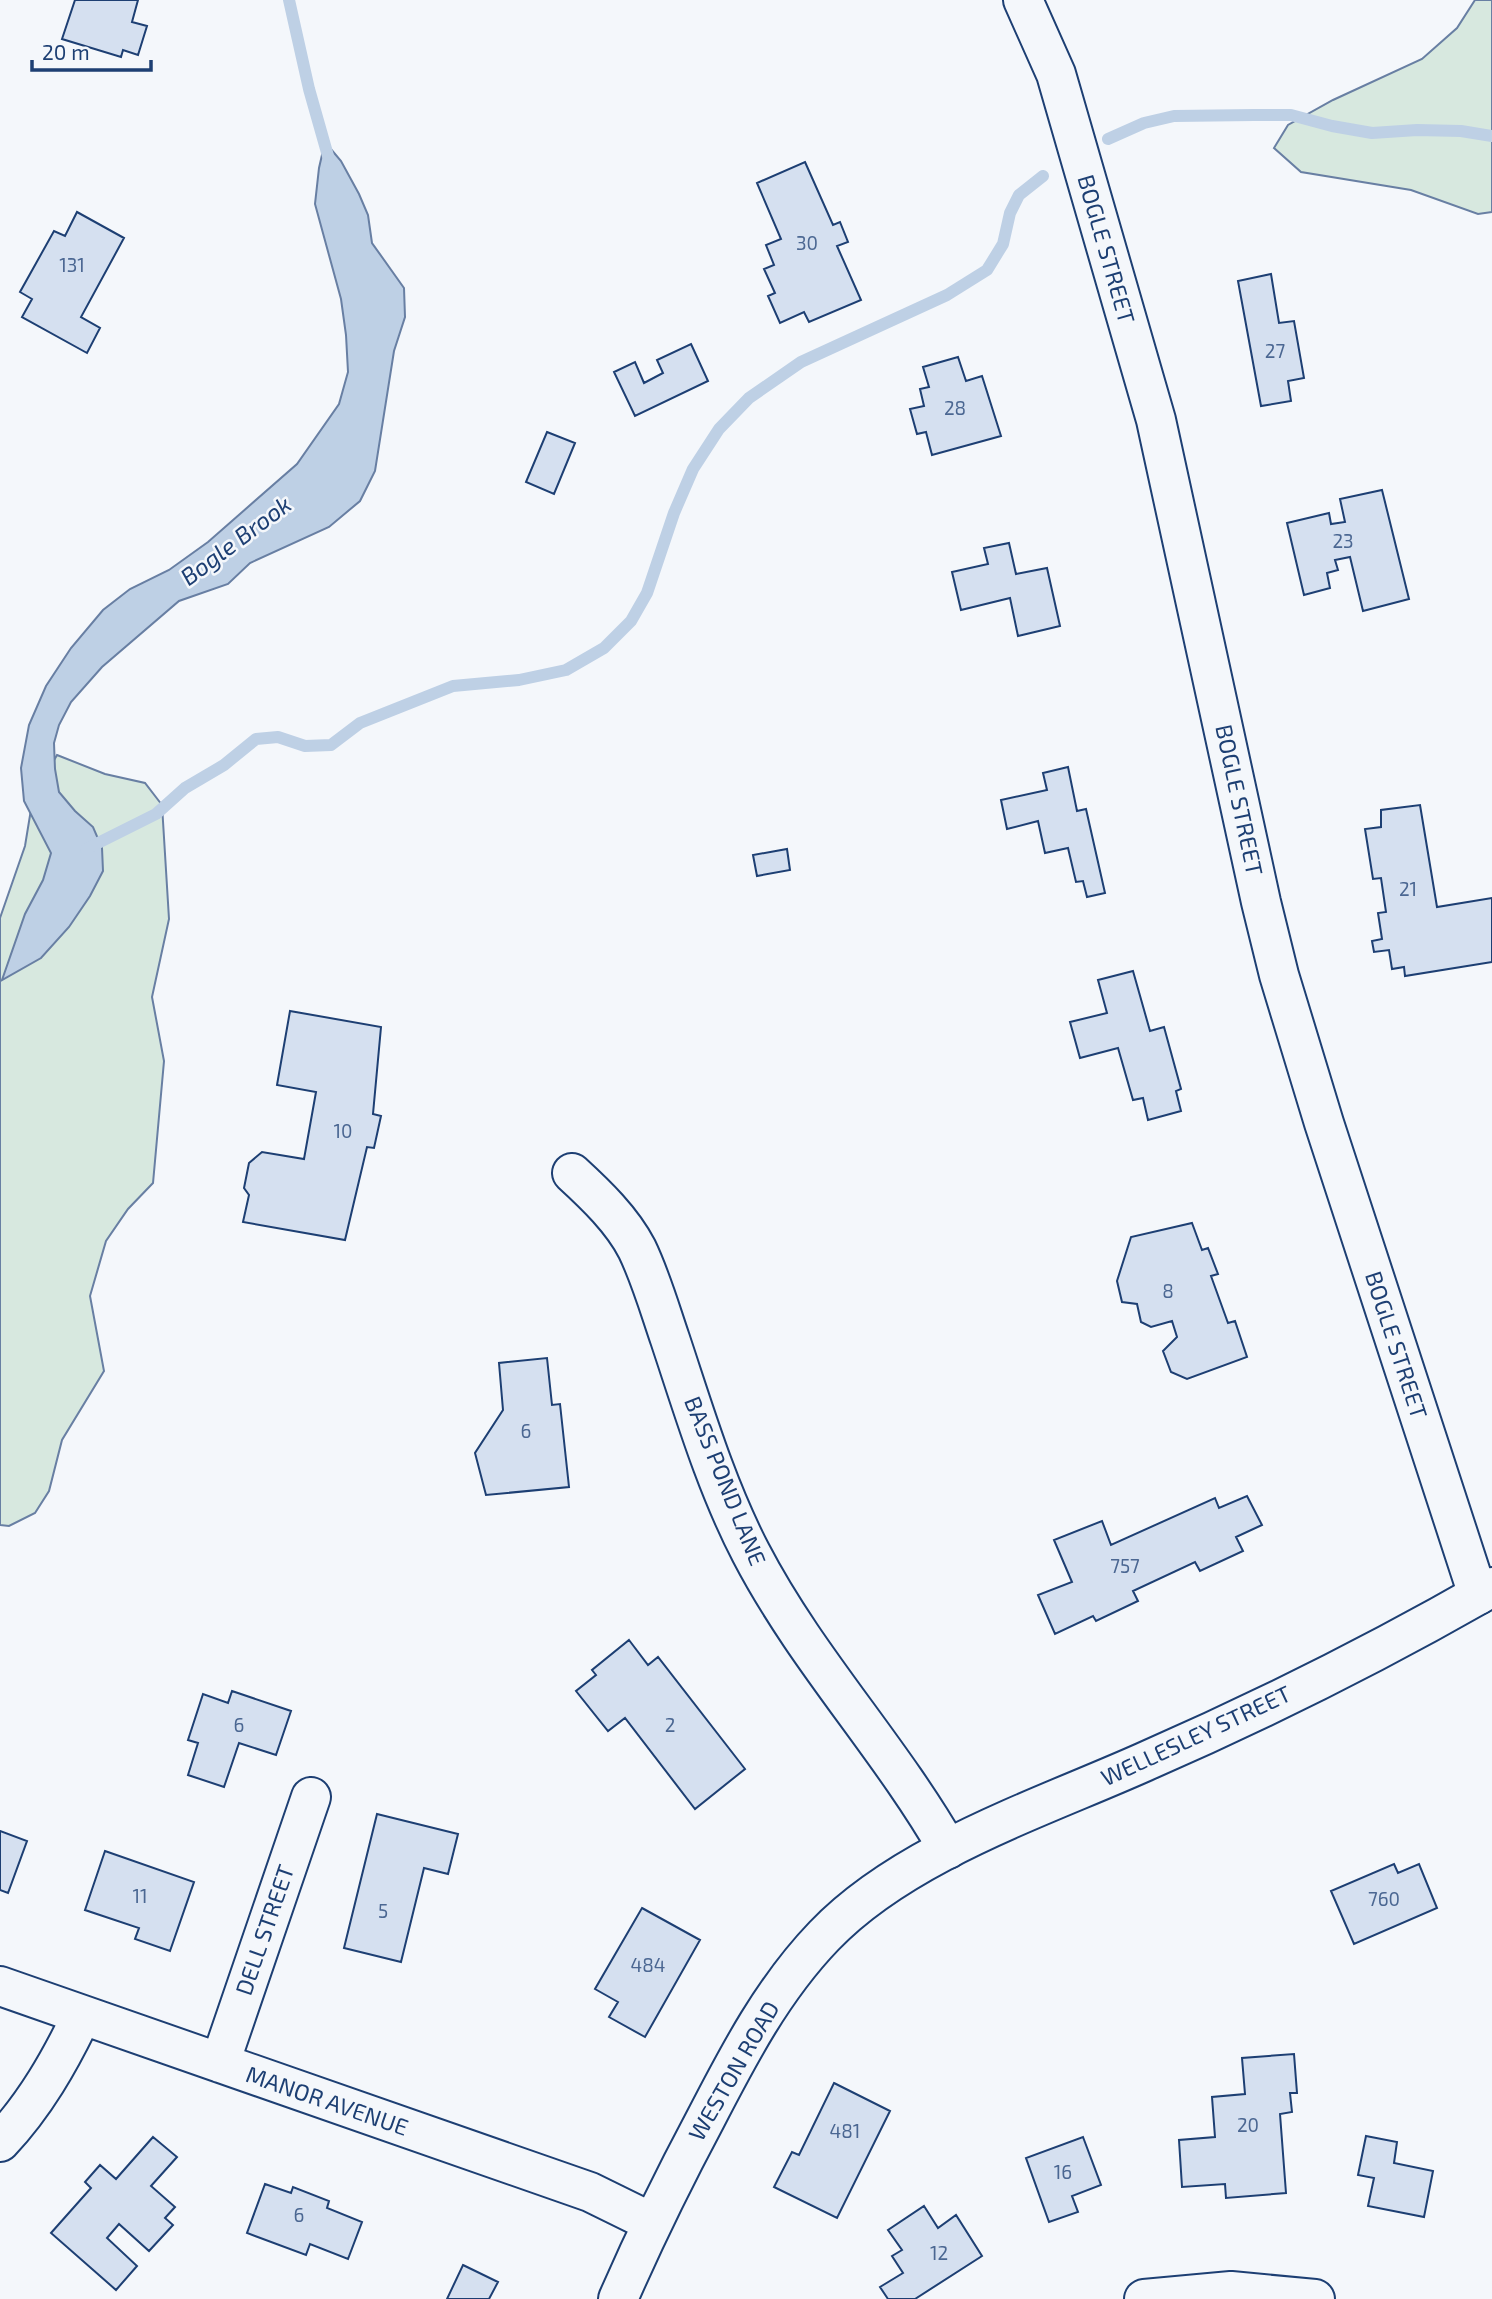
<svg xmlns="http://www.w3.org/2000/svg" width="1492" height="2299" viewBox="0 0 1492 2299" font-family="'Exo 2',sans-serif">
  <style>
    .green { fill: #d7e8df; stroke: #687fa3; stroke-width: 2 }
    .water { fill: #bed0e5; stroke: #687fa3; stroke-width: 2 }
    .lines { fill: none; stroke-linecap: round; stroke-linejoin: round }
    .stream { stroke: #bed0e5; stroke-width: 12 }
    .building { fill: #d5e0f0; stroke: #1d3f73; stroke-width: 2 }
    .minor-casing { stroke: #1d3f73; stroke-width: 42 }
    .major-casing { stroke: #1d3f73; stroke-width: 42 }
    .minor { stroke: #f4f7fb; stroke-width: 38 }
    .major { stroke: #f4f7fb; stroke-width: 38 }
    .labels { text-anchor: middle; stroke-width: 5; stroke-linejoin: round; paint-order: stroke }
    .number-label { font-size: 19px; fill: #4b6792 }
    .street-label { font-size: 23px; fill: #1d3f73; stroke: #f4f7fb }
    .water-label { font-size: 24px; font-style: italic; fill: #1d3f73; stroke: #f4f7fb }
  </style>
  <rect width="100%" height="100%" fill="#f4f7fb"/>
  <!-- green -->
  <path class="green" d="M1475,0H1492V212L1478,214L1411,190L1301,172L1274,148L1288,125L1333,100L1422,59L1457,28Z
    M57,755L105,774L145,783L162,805L169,919L152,997L164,1061L153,1183L128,1209L106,1241L90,1296L104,1371L62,1440L49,1491L35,1513L9,1526L0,1525V918L25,846L33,797Z"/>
  <!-- water -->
  <path class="water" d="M325,142L341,161L359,194L368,215L372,243L404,288L405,317L394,351L375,471L360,501L329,527L250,563L228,584L179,601L102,667L71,702L59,725L54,743L55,769L59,792L75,811L93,827L102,848L103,871L90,896L69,927L41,958L2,980L25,914L43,880L51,853L24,801L21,768L29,725L46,686L71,648L103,610L130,589L169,570L208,542L297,464L339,404L348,372L346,335L341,299L315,204L319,168Z"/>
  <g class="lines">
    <!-- stream -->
    <path class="stream" d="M289,0L309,89L328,156
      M1108,139L1144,123L1174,116L1254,115H1291L1332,126L1372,133L1417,130L1461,131L1492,136
      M86,849L156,814L185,788L224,765L256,739L278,737L305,746L331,745L360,723L453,686L519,680L566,670L604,648L631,621L647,593L674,513L693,469L719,429L749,398L801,362L947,295L987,270L1003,244L1010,213L1019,195L1043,176"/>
  </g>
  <!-- building -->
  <path class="building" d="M75,0H138L132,22L147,26L138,55L123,50L121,57L62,39Z
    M805,162L833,225L840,222L848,242L837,246L861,300L809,322L804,312L780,323L768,296L775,293L764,269L774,265L766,245L781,239L757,183Z
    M77,212L124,238L81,317L100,328L87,353L22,317L32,299L20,292L54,231L65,236Z
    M1271,274L1279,323L1294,321L1304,378L1288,381L1291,401L1261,406L1238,281Z
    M691,344L708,381L635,416L614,372L635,362L644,383L663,373L657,360Z
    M958,357L966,381L982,376L1001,436L932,455L926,432L917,434L910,409L924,406L920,389L929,387L923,367Z
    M547,432L575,443L554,494L526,482Z
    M1382,490L1409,599L1363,611L1350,557L1335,560L1338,570L1327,573L1330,588L1304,595L1287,523L1329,513L1331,524L1345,522L1340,499Z
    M1009,543L1016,574L1047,568L1060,626L1018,636L1010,598L961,610L952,572L988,564L984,548Z
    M1068,767L1077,811L1086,809L1105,893L1087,897L1083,881L1076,882L1068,848L1045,853L1038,821L1007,829L1001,800L1047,790L1043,773Z
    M1420,805L1437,907L1492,898V962L1405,976L1404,967L1392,969L1389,950L1374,952L1372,941L1382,939L1378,913L1386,912L1381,878L1373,879L1365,829L1381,827V810Z
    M787,849L790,870L757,876L753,855Z
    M1133,971L1150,1031L1164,1027L1181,1089L1176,1091L1181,1111L1148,1120L1143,1098L1133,1100L1118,1048L1080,1058L1070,1022L1107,1013L1098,980Z
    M290,1011L381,1027L373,1114L381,1116L374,1148L367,1147L345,1240L243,1222L249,1195L244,1188L249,1163L262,1152L304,1159L316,1092L277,1085Z
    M1192,1223L1202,1250L1208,1248L1218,1274L1211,1276L1228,1323L1235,1321L1247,1357L1187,1379L1171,1372L1163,1351L1177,1337L1172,1321L1151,1327L1141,1322L1137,1304L1122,1302L1117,1281L1131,1237Z
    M547,1358L552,1405L560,1404L569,1487L486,1495L475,1453L503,1410L499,1363Z
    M1247,1496L1262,1525L1236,1537L1243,1551L1200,1571L1195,1562L1133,1591L1138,1601L1096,1621L1093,1616L1055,1634L1038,1595L1072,1582L1054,1540L1102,1521L1111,1545L1215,1498L1219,1508Z
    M629,1640L648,1665L658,1657L745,1769L695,1809L625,1718L608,1731L576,1691L596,1675L592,1670Z
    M232,1691L291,1711L276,1755L239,1743L224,1787L188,1775L198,1743L188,1740L203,1694L228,1703Z
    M377,1814L458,1834L448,1874L424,1868L401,1962L344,1948Z
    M0,1831L27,1841L8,1893L0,1890Z
    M105,1851L194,1882L170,1951L135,1939L139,1928L85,1910Z
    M1394,1864L1398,1873L1419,1864L1437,1908L1354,1944L1331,1891Z
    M642,1908L700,1940L645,2037L609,2017L618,2002L595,1989Z
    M1294,2054L1297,2093H1290L1292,2112L1280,2114L1286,2193L1226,2198L1225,2184L1182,2187L1179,2140L1215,2137L1212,2097L1245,2094L1242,2058Z
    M834,2083L890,2111L837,2218L774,2187L792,2152L799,2155Z
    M1366,2136L1397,2142L1394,2163L1433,2171L1424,2217L1368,2206L1374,2178L1358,2175Z
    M153,2137L177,2157L151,2186L175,2207L165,2218L173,2225L149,2251L119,2224L107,2238L137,2266L116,2290L51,2233L91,2188L85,2182L100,2165L116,2179Z
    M1083,2137L1101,2185L1072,2196L1078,2212L1049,2222L1026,2158Z
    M265,2184L291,2193L293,2187L329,2201L327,2208L362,2222L348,2259L310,2244L306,2255L247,2233Z
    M924,2206L938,2228L956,2215L982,2256L915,2299H888L880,2287L903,2273L892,2256L902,2250L888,2230Z
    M463,2265L498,2282L489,2299H447Z"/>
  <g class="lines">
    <!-- minor casing -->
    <g class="minor-casing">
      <path id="minor" d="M1023,0L1056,74L1156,420L1261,902L1279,975L1324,1123L1478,1595
        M572,1173C596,1195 622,1220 637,1249C651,1278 660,1310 670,1339C694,1411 716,1486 751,1553C806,1659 889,1746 948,1849
        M0,1986L590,2192L651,2222
        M220,2063L311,1797
        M0,2142C35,2105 60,2061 82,2015
        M1144,2299L1231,2291L1315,2299"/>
    </g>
    <!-- major casing -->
    <g class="major-casing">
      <path id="major" d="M618,2299C645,2237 674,2178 706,2118C739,2054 773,1989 824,1936C903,1853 1041,1808 1144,1762C1263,1710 1379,1652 1492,1587"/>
    </g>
    <!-- minor -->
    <use href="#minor" class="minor"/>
    <!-- major -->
    <use href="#major" class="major"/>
  </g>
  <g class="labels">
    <!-- number labels -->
    <g class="number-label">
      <text x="807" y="250">30</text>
      <text x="72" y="272">131</text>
      <text x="1275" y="358">27</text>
      <text x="955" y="415">28</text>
      <text x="1343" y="548">23</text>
      <text x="1408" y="896">21</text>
      <text x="343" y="1138">10</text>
      <text x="1168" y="1298">8</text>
      <text x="526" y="1438">6</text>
      <text x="1125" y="1573">757</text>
      <text x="239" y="1732">6</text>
      <text x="670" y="1732">2</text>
      <text x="140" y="1903">11</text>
      <text x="1384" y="1906">760</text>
      <text x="383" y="1918">5</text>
      <text x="648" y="1972">484</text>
      <text x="1248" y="2132">20</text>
      <text x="845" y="2138">481</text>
      <text x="1063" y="2179">16</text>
      <text x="299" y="2222">6</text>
      <text x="939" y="2260">12</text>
    </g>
    <!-- street labels -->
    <g class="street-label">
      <text transform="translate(1106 249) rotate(74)" y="8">BOGLE STREET</text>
      <text transform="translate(1239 800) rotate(78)" y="8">BOGLE STREET</text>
      <text transform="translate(1396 1345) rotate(72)" y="8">BOGLE STREET</text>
      <text transform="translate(725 1481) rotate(68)" y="8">BASS POND LANE</text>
      <text transform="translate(1196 1736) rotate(-25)" y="8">WELLESLEY STREET</text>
      <text transform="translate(265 1930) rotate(-71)" y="8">DELL STREET</text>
      <text transform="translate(734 2071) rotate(-60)" y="8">WESTON ROAD</text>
      <text transform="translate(327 2101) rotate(19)" y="8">MANOR AVENUE</text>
    </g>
    <!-- water labels -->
    <g class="water-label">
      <text transform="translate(236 541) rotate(-37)" y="8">Bogle Brook</text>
    </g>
  </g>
  <!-- scale -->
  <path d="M32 60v10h119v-10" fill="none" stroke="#1d3f73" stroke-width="3.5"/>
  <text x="42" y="60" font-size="21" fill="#1d3f73" stroke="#f4f7fb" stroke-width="5" paint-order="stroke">20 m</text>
</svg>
